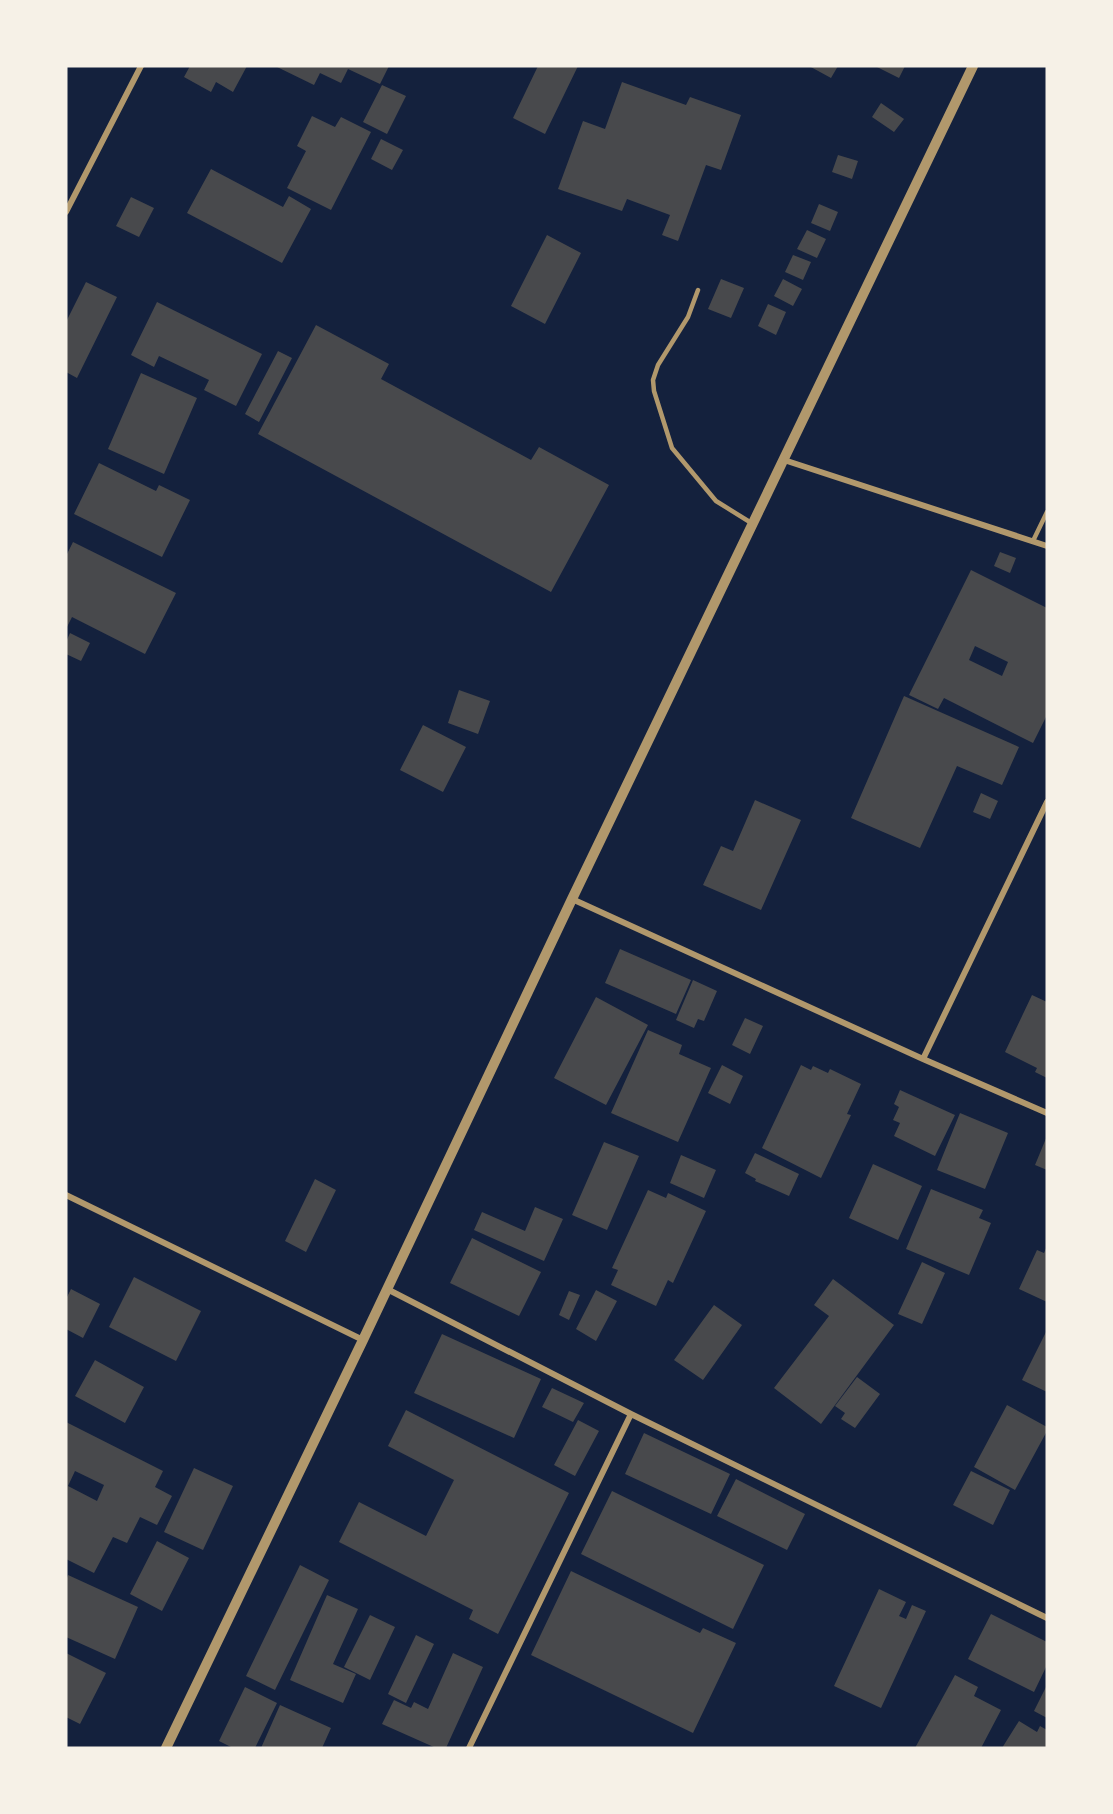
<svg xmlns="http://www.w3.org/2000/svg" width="1113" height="1814" viewBox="0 0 1113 1814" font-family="'PT Sans Narrow',sans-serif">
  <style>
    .building { fill: #48494c; fill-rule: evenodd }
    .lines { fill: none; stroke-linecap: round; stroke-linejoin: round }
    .service { stroke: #b1986c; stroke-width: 4.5 }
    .minor { stroke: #b1986c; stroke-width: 6 }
    .tertiary { stroke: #b1986c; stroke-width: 10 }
  </style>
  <rect width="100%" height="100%" fill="#14213d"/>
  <!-- building -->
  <path class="building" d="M190,66H247L233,92L216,82L211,92L184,77Z
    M275,66H389L380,84L348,69L341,83L320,73L314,85Z
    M538,66H578L545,134L513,118Z
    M809,66H838L831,78Z
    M875,66H905L899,78Z
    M622,82L686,105L690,97L741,115L721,170L706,165L678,241L662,235L670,215L627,199L622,211L558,189L583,121L605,129Z
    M382,85L406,96L387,134L363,122Z
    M881,103L904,119L894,132L872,117Z
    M312,116L335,127L341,117L371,132L331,210L287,188L306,151L297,146Z
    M381,139L403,150L392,170L371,159Z
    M838,155L858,161L852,179L832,172Z
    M211,169L283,207L289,196L311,209L282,263L187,213Z
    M131,197L154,208L139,237L116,226Z
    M819,204L838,212L830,231L811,223Z
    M807,230L826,239L817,258L797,249Z
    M547,235L581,253L545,324L511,306Z
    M793,255L811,262L803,280L785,272Z
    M721,279L744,288L731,318L708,309Z
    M783,279L802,289L793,306L774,296Z
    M86,282L117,297L77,378L66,372V322Z
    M157,302L262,354L236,406L204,390L209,380L159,356L154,367L131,355Z
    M768,304L786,312L776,335L758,326Z
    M316,325L389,364L381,379L531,460L539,447L609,485L551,592L258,434Z
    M278,351L292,358L259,422L245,414Z
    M141,373L197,398L164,474L108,449Z
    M99,463L156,491L159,485L190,500L162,557L74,514Z
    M73,542L176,593L145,654L72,617L66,629V556Z
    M1000,552L1016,558L1010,573L994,566Z
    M971,570L1047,608V715L1033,743L944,698L938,709L909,695ZM975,646L1008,662L1002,676L969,660Z
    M70,633L90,643L81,661L66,654V642Z
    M459,690L490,701L478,734L448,723Z
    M904,696L1019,747L1002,785L957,766L920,848L851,818Z
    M423,725L466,747L443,792L400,770Z
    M981,793L998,801L990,819L973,812Z
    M755,800L801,820L761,910L703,885L721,846L733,851Z
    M620,949L691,980L676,1014L605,983Z
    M693,980L717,991L704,1021L698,1019L694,1028L676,1020Z
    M1032,995L1047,1002V1078L1035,1072L1037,1068L1005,1052Z
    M596,997L648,1025L606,1105L554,1078Z
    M745,1018L763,1026L750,1054L732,1045Z
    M648,1030L682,1045L679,1054L711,1068L678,1142L611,1113Z
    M722,1065L743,1076L730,1104L708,1093Z
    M801,1065L811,1070L813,1066L828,1073L830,1069L861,1084L847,1114L851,1115L821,1178L762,1148Z
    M900,1090L955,1115L935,1156L894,1136L900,1123L893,1120L899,1107L894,1104Z
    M960,1113L1008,1133L985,1189L937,1170Z
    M1047,1136V1170L1035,1165Z
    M604,1142L639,1156L607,1230L572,1215Z
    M755,1153L799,1174L789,1196L755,1181L756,1179L745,1173Z
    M681,1155L716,1170L704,1198L670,1183Z
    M873,1164L922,1186L898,1240L849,1218Z
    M315,1179L336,1190L306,1252L285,1241Z
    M931,1189L983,1210L979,1218L991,1223L969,1275L906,1249Z
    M648,1190L666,1198L668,1193L706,1211L673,1283L668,1280L656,1306L611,1285L618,1270L612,1268Z
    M535,1207L563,1219L544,1261L474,1230L482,1212L525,1231Z
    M472,1238L541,1272L519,1316L450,1283Z
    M1047,1246V1302L1019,1289L1037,1250L1044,1253Z
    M922,1262L945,1273L922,1324L898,1314Z
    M134,1277L201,1311L176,1361L109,1327Z
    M833,1279L894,1325L821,1424L774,1388L829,1316L814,1305Z
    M71,1289L100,1304L83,1338L66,1329V1299Z
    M596,1290L617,1301L596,1341L576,1329Z
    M569,1291L580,1295L569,1320L559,1315Z
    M714,1305L742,1325L703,1380L674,1360Z
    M1047,1330V1392L1022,1380Z
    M442,1334L541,1379L514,1438L414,1393Z
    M95,1360L144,1387L125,1423L75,1396Z
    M857,1377L880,1394L855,1428L841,1419L845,1413L835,1406Z
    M552,1388L584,1403L573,1422L542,1407Z
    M1007,1405L1047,1427V1431L1015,1490L974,1467Z
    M406,1410L569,1493L498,1634L469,1619L473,1610L339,1542L359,1502L426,1536L454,1480L388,1446Z
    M578,1420L599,1431L575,1476L554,1465Z
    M66,1422L163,1471L155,1487L172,1496L157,1525L140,1517L127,1543L113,1537L94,1573L66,1559ZM75,1471L104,1485L97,1501L68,1486Z
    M644,1433L730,1474L711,1514L625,1474Z
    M194,1468L233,1486L203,1550L164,1532Z
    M971,1471L1010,1490L993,1525L953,1505Z
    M736,1479L805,1514L787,1550L717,1516Z
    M612,1491L764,1565L733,1629L581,1554Z
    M157,1541L189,1558L162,1611L130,1594Z
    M300,1565L329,1580L275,1690L246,1676Z
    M571,1571L700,1633L703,1628L736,1643L693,1733L531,1655Z
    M68,1575L138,1607L115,1659L66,1637V1581Z
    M879,1589L906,1602L899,1616L906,1619L912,1605L926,1611L881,1708L834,1686Z
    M327,1595L358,1609L333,1664L356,1674L343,1703L290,1680Z
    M991,1614L1047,1642V1665L1034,1692L968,1659Z
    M370,1615L395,1627L370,1680L344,1667Z
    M416,1635L434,1644L406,1703L388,1694Z
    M66,1653L106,1673L80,1724L66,1717Z
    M453,1653L483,1667L446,1748H436L382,1724L394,1700L411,1708L414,1702L428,1709Z
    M955,1675L978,1687L974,1696L1001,1710L981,1748H915Z
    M1047,1685V1718L1034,1711Z
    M245,1687L277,1703L255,1748H233L219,1741Z
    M280,1705L331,1728L322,1748H261Z
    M1019,1721L1037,1732L1040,1726L1047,1730V1748H1002Z"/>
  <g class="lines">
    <!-- service -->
    <path class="service" d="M698,290L688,317L658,365L653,380L654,391L672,448L716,501L753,524
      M1033,541L1047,512"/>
    <!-- minor -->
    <path class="minor" d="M66,212L141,66
      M784,460L1047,546
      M572,899L923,1059L1047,1113
      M923,1059L1047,802
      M66,1195L363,1340
      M387,1289L631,1414L1047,1618
      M469,1748L631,1414"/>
    <!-- tertiary -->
    <path class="tertiary" d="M166,1748L363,1340L572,899L973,66"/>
  </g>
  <!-- border -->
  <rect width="1113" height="1814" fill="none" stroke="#f6f1e7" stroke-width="135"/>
</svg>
